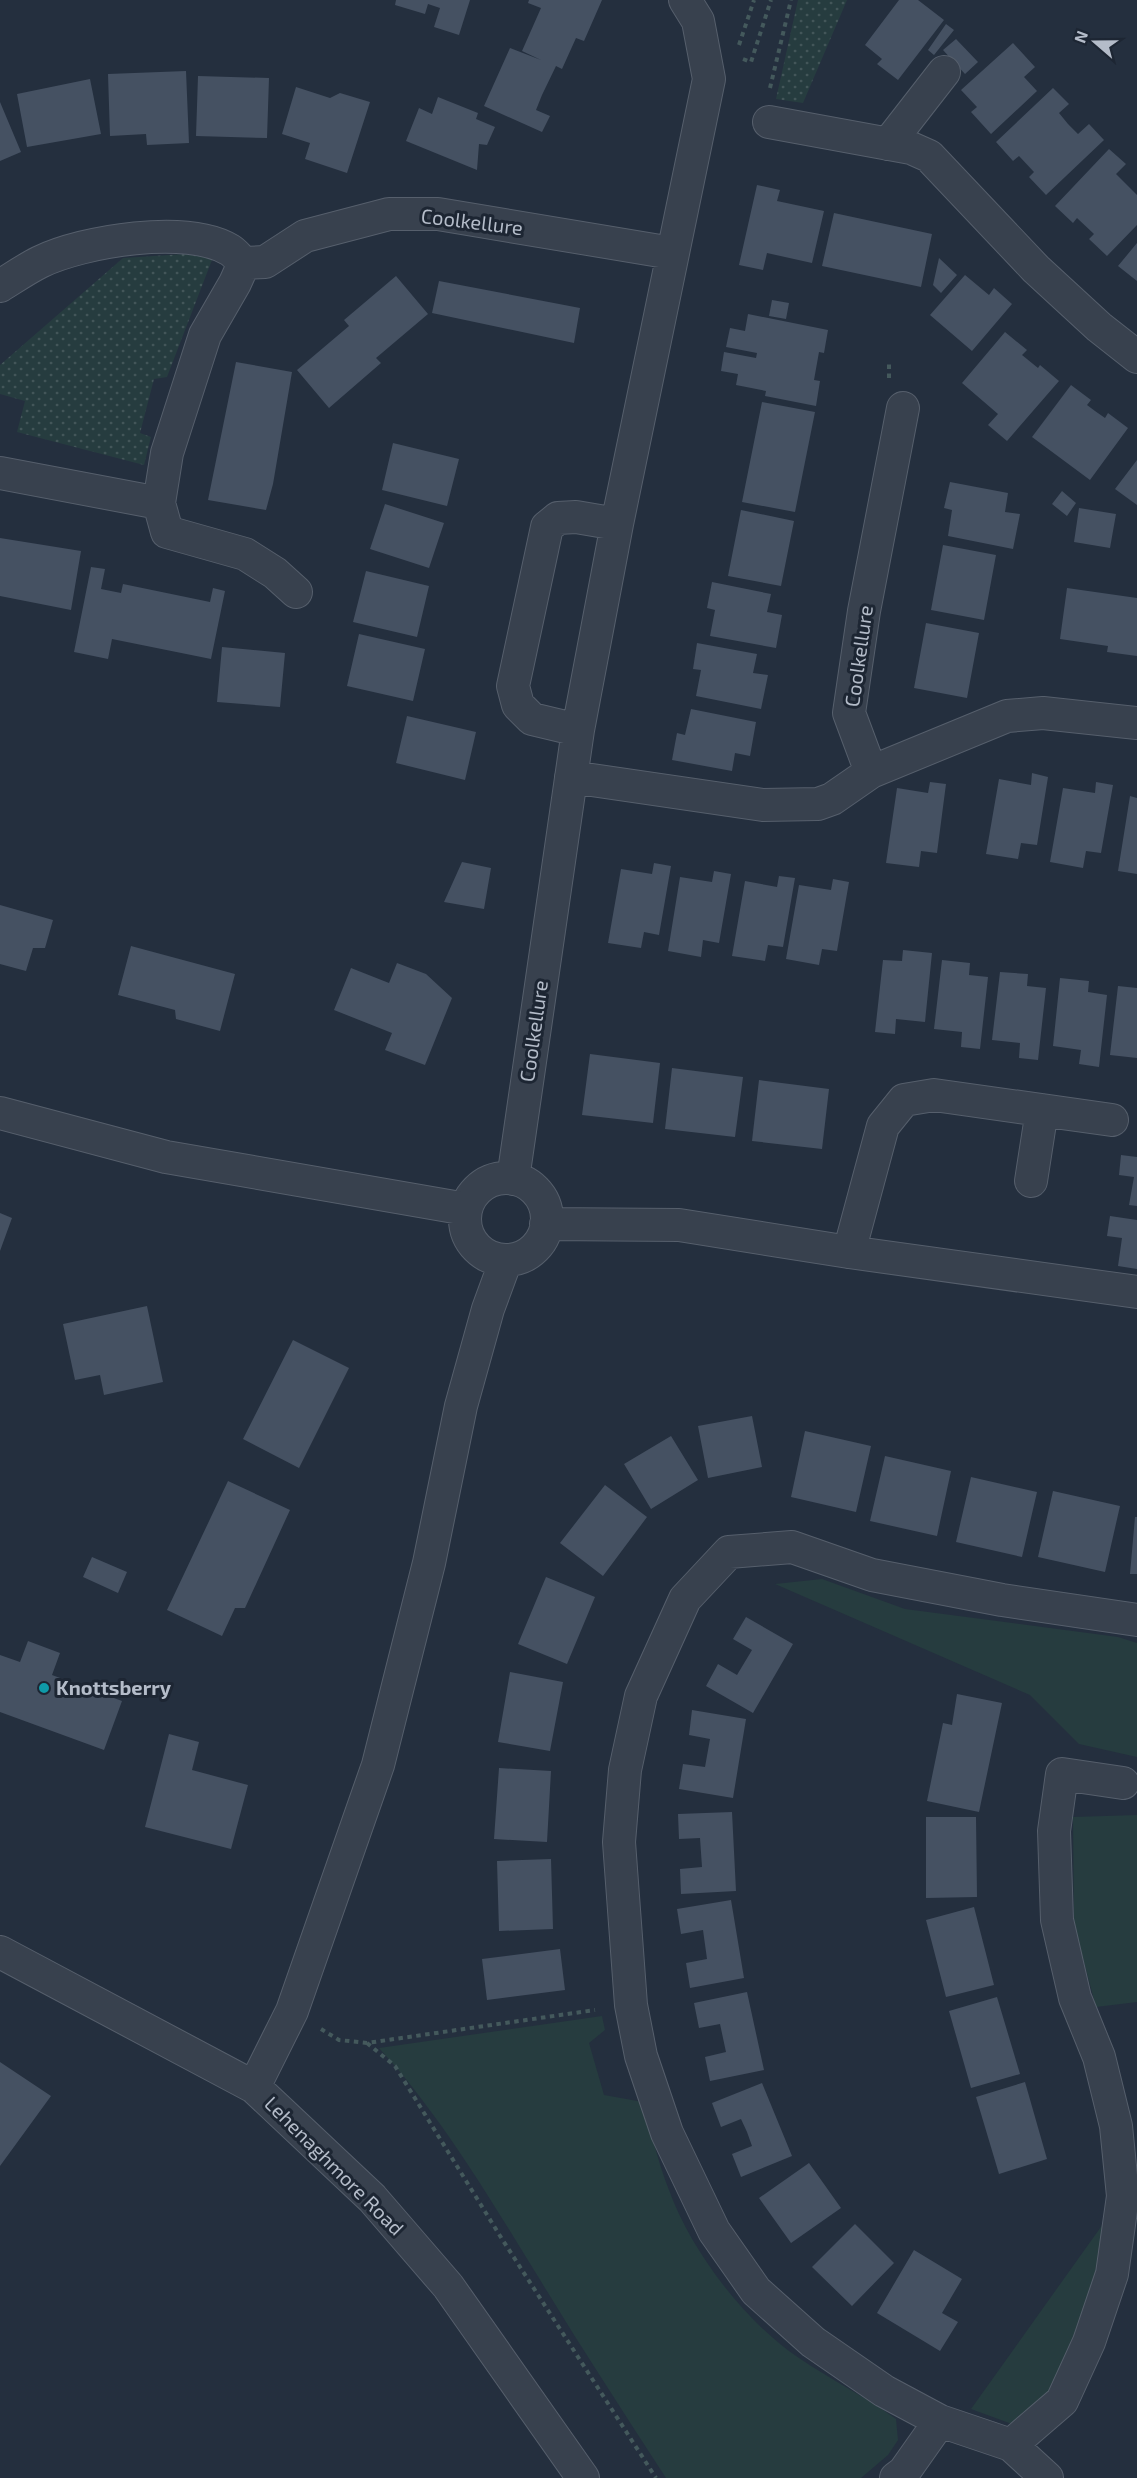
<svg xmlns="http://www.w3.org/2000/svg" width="1137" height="2478" viewBox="0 0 1137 2478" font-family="'Exo 2',sans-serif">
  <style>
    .grass { fill: url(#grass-dots) }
    .park { fill: #263c3f }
    .building { fill: #455162 }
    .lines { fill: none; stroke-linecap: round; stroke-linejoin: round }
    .street-casing { stroke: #565f6c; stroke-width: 34 }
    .path { stroke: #44595c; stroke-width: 4; stroke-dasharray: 4.5 4.5; stroke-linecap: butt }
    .street { stroke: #38414e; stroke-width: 32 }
    .culture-dot { fill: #0f9aa8; stroke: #1d2633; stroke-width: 2 }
    .labels { text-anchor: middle; stroke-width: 6; stroke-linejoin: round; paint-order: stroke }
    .street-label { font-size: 20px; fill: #b4bcc9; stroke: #1d2633 }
    .poi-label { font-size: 20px; font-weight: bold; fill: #b4bcc9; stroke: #1d2633; text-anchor: start }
  </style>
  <defs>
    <pattern id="grass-dots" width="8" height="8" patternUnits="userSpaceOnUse" patternTransform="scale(1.5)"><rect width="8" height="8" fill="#263c3f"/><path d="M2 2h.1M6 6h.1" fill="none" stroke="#435659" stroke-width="1.8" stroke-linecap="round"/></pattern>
  </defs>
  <rect width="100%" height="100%" fill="#242f3e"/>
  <!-- grass -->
  <path class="grass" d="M798,0H847L803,103L776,99Z
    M215,252L167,377L154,379L140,433L151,437L144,465L17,432L25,401L0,394V365L123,258Z"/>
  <!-- park -->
  <path class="park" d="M822,1579L905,1609L1118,1637L1137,1643V1757L1079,1744L1030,1695L775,1584Z
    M1137,1815V2002L1096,2007L1074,1925L1073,1817Z
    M602,2016L605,2030L589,2043L604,2095L643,2102C651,2132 658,2162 669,2190C691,2251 745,2322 799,2358C831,2380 865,2396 896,2419L898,2440L888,2455L861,2478H666C624,2413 582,2349 542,2283C492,2202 443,2118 379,2048Z
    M1123,2196L1127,2250L1034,2432L971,2409Z"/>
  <!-- building -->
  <path class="building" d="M396,0H470L459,35L434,27L440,8L428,4L425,14L395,5Z
    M529,0H602L584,41L576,38L562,69L556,66L542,95L536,110L550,116L542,132L484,106L510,48L541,60L522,51L541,8L528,3Z
    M899,0H918L944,20L898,80L877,64L882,59L865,45Z
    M946,24L954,30L934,55L928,50Z
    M956,39L978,62L965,74L943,50Z
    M1013,43L1035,67L1024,77L1037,91L991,134L971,112L977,107L961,90Z
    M186,71L189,143L147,145L146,134L110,136L108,74Z
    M198,76L269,78L267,138L196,136Z
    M90,79L101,134L27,147L17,94Z
    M296,87L330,98L340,93L370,102L347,173L305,159L310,143L282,134Z
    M1053,88L1069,104L1059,113L1068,124L1078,134L1089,124L1104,140L1046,195L1029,177L1034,172L1019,156L1013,161L996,142Z
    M438,97L478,113L476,119L495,127L487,145L479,144L477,170L406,141L419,108L432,114Z
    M0,102L21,152L0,161Z
    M1109,149L1126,164L1116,174L1137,195V225L1107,256L1089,239L1094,234L1077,218L1073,223L1055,206Z
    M757,185L780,190L777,201L824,211L812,263L767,253L763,270L739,265Z
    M834,213L932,234L921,287L822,266Z
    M1137,243V281L1118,266Z
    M939,258L957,275L941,293L933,285Z
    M965,275L989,295L994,288L1012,304L972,351L930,315Z
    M396,276L428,314L376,358L381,363L329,408L297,370L349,326L344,320Z
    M439,281L580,308L574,343L432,313Z
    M772,300L789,303L786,319L769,316Z
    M748,314L828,330L824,353L819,352L814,380L820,381L816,406L765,396L766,391L736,385L738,374L721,371L724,352L756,358L757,353L726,347L730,328L745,331Z
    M1005,332L1027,350L1022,355L1038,368L1040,365L1059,381L1007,441L988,425L998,414L962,383Z
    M236,362L292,372L273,484L266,510L208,500Z
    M1071,385L1091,400L1087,405L1095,411L1105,418L1108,413L1128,428L1090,480L1032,437Z
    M762,402L815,412L795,512L742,502Z
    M393,443L459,459L447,506L382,490Z
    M1137,460V505L1115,489Z
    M950,482L1008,493L1005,512L1020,514L1013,549L948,536L952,510L944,508Z
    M1062,491L1076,503L1067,516L1052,504Z
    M385,504L444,523L429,568L370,549Z
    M1079,508L1116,514L1110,548L1074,542Z
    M741,510L794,521L781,586L728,576Z
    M0,538L81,551L71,610L0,596Z
    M943,545L996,555L984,620L931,610Z
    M91,567L105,569L101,589L121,593L123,584L210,602L213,588L225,591L211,659L112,639L108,659L74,652Z
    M366,571L429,586L417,637L353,622Z
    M712,582L771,594L767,612L782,615L776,648L710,636L715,610L707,608Z
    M1067,588L1137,598V656L1107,652L1108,646L1060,639Z
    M926,623L979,633L967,698L914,688Z
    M359,634L425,649L413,701L347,686Z
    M697,643L757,654L753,673L768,675L761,709L696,696L701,670L693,669Z
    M222,647L285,653L280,707L217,702Z
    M691,709L756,722L750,756L735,753L732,771L672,760L677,733L685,735Z
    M407,716L476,732L465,780L396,763Z
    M1032,773L1048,777L1037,845L1021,843L1018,859L986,854L999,779L1031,785Z
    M930,782L946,784L937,853L921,851L919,867L886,863L897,788L928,793Z
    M1096,782L1113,785L1101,853L1086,851L1083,868L1050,862L1063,788L1095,793Z
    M1130,796L1137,798V874L1118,871Z
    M462,862L491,868L484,909L444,902Z
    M654,863L671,866L659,935L644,932L641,948L608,943L621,869L652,874Z
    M714,871L731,874L719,943L703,940L701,957L668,951L680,877L712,882Z
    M779,876L795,878L783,947L768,945L765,961L732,956L745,881L777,887Z
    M833,879L849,882L837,951L822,949L819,965L786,959L799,885L831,890Z
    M0,905L53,920L45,948H33L26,971L0,964Z
    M131,946L235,974L220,1031L176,1019L175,1010L118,995Z
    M903,950L932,953L925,1022L896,1019L895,1034L875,1032L883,960L902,961Z
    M942,960L970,963L969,975L988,977L980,1049L961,1047L962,1032L934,1029Z
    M397,963L426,974L452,998L425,1065L385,1050L392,1033L334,1010L351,968L389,983Z
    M1000,972L1028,974L1027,986L1046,988L1038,1060L1019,1058L1020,1043L992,1040Z
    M1060,978L1089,981L1088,992L1107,995L1099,1067L1079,1064L1081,1050L1053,1046Z
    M1118,986L1137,988V1058L1110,1055Z
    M590,1054L660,1063L653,1123L582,1115Z
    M672,1068L743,1077L735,1137L665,1129Z
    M759,1080L829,1089L822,1149L752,1141Z
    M1121,1155L1137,1157V1206L1129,1205L1134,1177L1119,1175Z
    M0,1213L12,1218L0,1251Z
    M1110,1216L1137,1220V1269L1118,1266L1122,1238L1107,1236Z
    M147,1306L163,1382L104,1395L100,1375L75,1380L63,1324Z
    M293,1340L349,1368L299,1468L243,1439Z
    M752,1416L762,1467L708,1478L698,1426Z
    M805,1431L871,1446L856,1512L791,1497Z
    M671,1436L698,1480L651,1509L624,1464Z
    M885,1456L951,1471L937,1536L870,1521Z
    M971,1477L1037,1492L1022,1557L956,1542Z
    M228,1481L290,1510L245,1608H235L222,1636L167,1610Z
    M605,1485L647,1517L603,1576L560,1543Z
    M1053,1491L1120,1506L1105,1572L1038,1557Z
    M1135,1517H1137V1574H1130Z
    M92,1557L127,1572L118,1593L83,1577Z
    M546,1577L595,1597L567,1664L518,1644Z
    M746,1617L793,1644L753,1713L706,1686L718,1664L737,1675L752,1650L733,1639Z
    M28,1641L60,1653L52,1675L122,1701L104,1750L0,1712V1655L20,1662Z
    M510,1672L563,1682L550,1751L498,1742Z
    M957,1694L1002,1703L979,1812L927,1801L943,1723L952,1725Z
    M692,1710L746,1719L733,1798L679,1789L683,1764L705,1767L710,1739L689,1735Z
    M169,1734L199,1742L192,1770L248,1785L231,1849L145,1827Z
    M499,1768L551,1771L547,1842L494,1839Z
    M732,1812L736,1891L681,1894L680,1869L702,1867L700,1838L679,1839L678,1814Z
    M926,1817H976L977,1897L926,1898Z
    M551,1859L553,1929L499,1931L497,1861Z
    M731,1900L744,1978L690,1988L686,1963L707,1959L703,1930L681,1934L677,1909Z
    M974,1907L994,1985L946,1997L926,1920Z
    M560,1949L565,1990L487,2000L482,1959Z
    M747,1992L764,2070L710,2081L705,2057L726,2052L720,2024L699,2028L694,2003Z
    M997,1997L1020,2074L971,2088L949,2011Z
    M0,2062L51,2096L0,2166Z
    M1025,2082L1047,2159L999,2174L976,2097Z
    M762,2083L792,2156L741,2177L732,2154L752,2146L747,2132L741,2119L721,2127L712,2103Z
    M809,2163L841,2208L791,2243L759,2198Z
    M855,2224L894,2263L852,2306L812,2267Z
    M914,2250L962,2279L942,2313L958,2322L940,2351L877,2313Z"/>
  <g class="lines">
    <!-- street casing -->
    <g class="street-casing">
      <path id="street" d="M769,122L911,148L929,156L1036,269L1099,327L1137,357
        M888,144L944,72
        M0,286C13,278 26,269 40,262C83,241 187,224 230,250C235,253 239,259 244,263L265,262L305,236L389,214H438L672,253
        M0,473L159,503L167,453L205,335L235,283L244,263
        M159,503L167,532L245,554L275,573L296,592
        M578,730L532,719L518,705L513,686L547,527L558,518L576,517L617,524
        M871,772L849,713L864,611L903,408
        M571,777L763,805L818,804L832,799L871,772L1007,716L1043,713L1137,723
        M0,1113L166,1157L466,1209
        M465 1219a41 41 0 1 1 82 0a41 41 0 1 1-82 0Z
        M513,1179L578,730L617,524L709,79L698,21L685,0
        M1031,1181L1042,1110
        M546,1224L679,1225L849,1252L1137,1292
        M849,1252L883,1126L904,1100L934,1095L1112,1120
        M0,1952L254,2087L372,2198L448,2286L583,2478
        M254,2087L292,2011L378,1765L429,1563L461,1406L488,1309L506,1260
        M1011,2445L1062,2401L1089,2342L1112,2274L1123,2196L1116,2126L1099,2057L1075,1998L1057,1920L1054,1831L1062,1774L1123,1783
        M896,2478L904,2472L940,2421
        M1047,2478L1011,2445L940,2421L884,2391L813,2342L756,2291L714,2231L667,2133L641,2056L631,2005L619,1842L625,1770L641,1696L685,1599L729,1552L792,1547L872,1575L1002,1600L1137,1620"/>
    </g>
    <!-- path -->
    <path class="path" d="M739,45L754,0
      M743,59L751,62L771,0
      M770,88L791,0
      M889,378V360
      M321,2029L339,2040L367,2043L595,2010
      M367,2043L395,2066L502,2239L656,2478"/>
    <!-- street -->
    <use href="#street" class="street"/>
  </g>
  <!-- markers -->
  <circle class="culture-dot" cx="44" cy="1688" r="6"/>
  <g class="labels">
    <!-- street labels -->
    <g class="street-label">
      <text transform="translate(472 222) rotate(7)" y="7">Coolkellure</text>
      <text transform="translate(859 656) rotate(-82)" y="7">Coolkellure</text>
      <text transform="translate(534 1031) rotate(-82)" y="7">Coolkellure</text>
      <text transform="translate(334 2166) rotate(45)" y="7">Lehenaghmore Road</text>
    </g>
    <!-- poi labels -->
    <g class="poi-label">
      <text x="56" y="1695">Knottsberry</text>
    </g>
  </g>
  <!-- north arrow -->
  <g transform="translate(1095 42) rotate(290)" stroke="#1d2633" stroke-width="4.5" paint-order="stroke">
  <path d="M0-4.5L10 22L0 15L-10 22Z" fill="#b4bcc9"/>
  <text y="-9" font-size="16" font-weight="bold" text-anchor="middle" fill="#b4bcc9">N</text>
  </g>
</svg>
